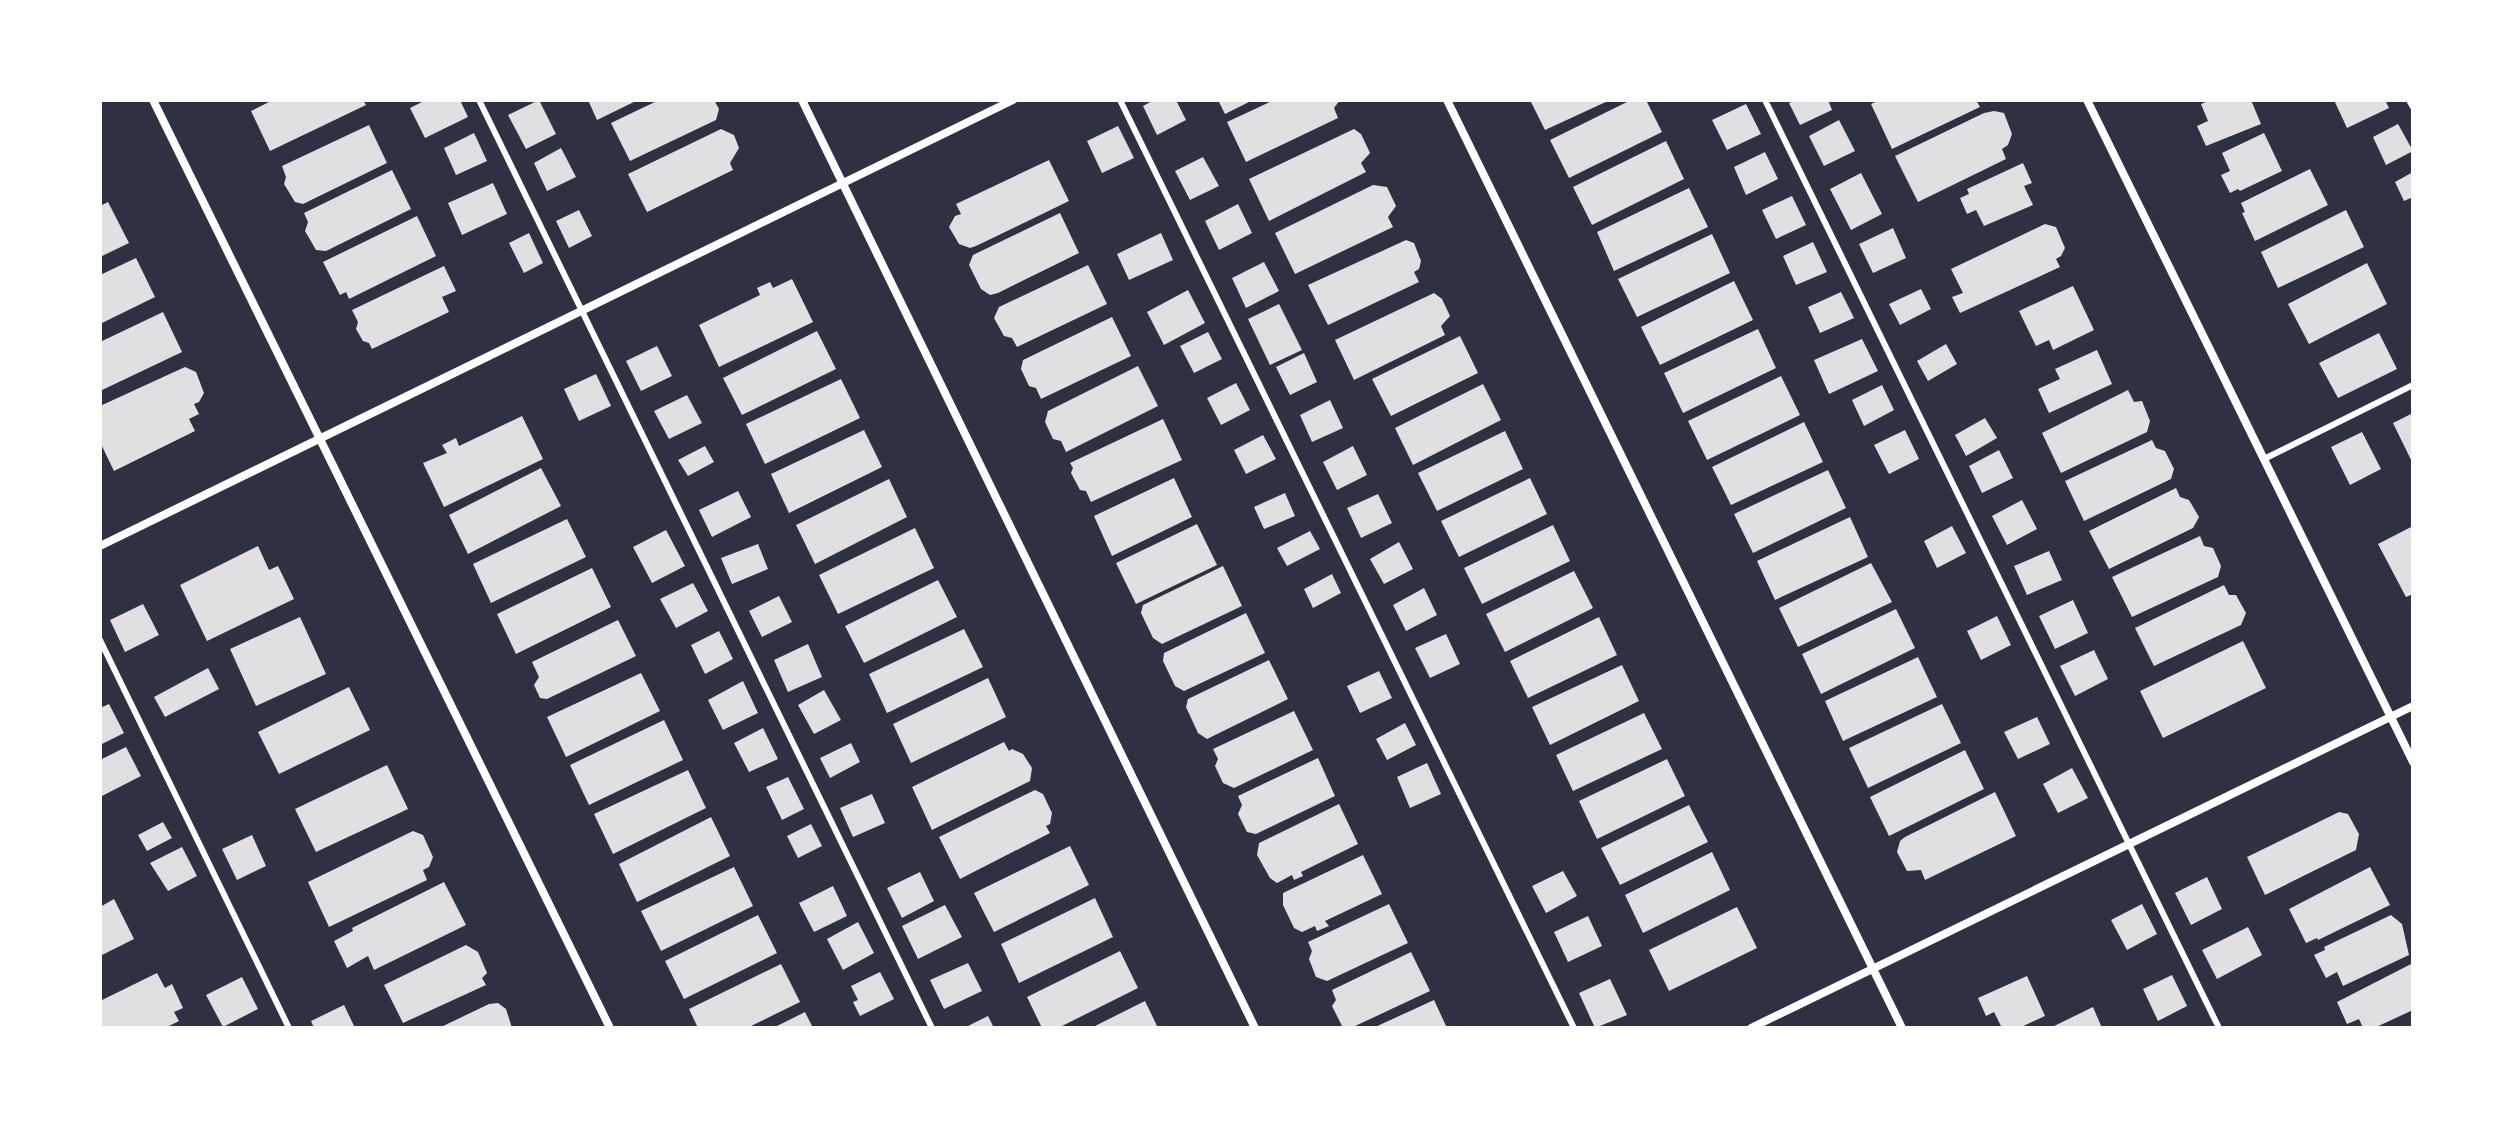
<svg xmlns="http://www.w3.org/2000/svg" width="2513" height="1128" viewBox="0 0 2513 1128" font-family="'Titillium Web',sans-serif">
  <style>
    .building { fill: #e0e0e3 }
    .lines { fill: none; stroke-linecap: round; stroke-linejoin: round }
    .service { stroke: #fff; stroke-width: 6 }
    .minor { stroke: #fff; stroke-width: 8 }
  </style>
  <rect width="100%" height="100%" fill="#2d3142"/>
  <!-- building -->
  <path class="building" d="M273,100H363L366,105L270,151L251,111Z
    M426,100H460L468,117L425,138L410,108Z
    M539,100L556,134L526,149L508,115Z
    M588,100H638L597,120Z
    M659,100H714L719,109L716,120L630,161L611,123Z
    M1154,100H1176L1186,120L1157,135L1143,106Z
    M1218,100H1253L1225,114Z
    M1274,100H1340L1334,108L1338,118L1246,162L1227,122Z
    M1530,100H1610L1545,130Z
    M1631,100H1646L1662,132L1569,178L1550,140Z
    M1796,100H1828L1832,110L1800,125L1789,103Z
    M1880,100H1976L1980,107L1892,149L1871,104Z
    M2211,100H2251L2261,124L2206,146L2197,126L2208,121L2201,104Z
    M2334,100H2385L2389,108L2347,128Z
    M1746,104L1761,134L1727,150L1712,120Z
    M1994,111L2004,113L2012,134L2008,145L2002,149L2006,159L1918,202L1895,156L1984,113Z
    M1839,120L1855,151L1824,166L1809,136Z
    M2398,124L2413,151L2386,165L2373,137Z
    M369,125L387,163L303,204L295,202L284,184L286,177L282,166Z
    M1118,126L1134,158L1102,173L1087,141Z
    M721,129L734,135L739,148L730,163L733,170L647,212L628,174Z
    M1354,129L1361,134L1370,153L1361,163L1366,172L1269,221L1249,179Z
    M474,133L487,161L456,175L444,148Z
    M2264,133L2282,171L2240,191L2238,189L2230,193L2221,175L2230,171L2222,153Z
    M1666,141L1684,179L1592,225L1573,187Z
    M561,148L576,177L547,191L534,163Z
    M1765,152L1778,179L1746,195L1734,167Z
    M1203,157L1219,186L1190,200L1175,171Z
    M1049,160L1069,201L976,246L970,248L959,244L949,227L955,216L961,214L956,204Z
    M2023,163L2032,183L2024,186L2033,205L1984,226L1976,210L1967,214L1960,198L1969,194L1967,189Z
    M2310,169L2328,205L2255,241L2242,213L2245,212L2241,203Z
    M392,170L411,209L326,251L316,250L305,231L308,222L304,213Z
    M2413,172V197L2404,201L2395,182Z
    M1861,173L1882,214L1851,230L1830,189Z
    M493,183L507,214L462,235L448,203Z
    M1373,185L1387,187L1396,206L1388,217L1393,227L1295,274L1275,233Z
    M1689,188L1708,227L1614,271L1597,232Z
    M1792,196L1806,225L1776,239L1762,210Z
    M108,202L129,243L100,257V206Z
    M1238,204L1252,233L1219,250L1205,221Z
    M579,210L592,236L569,248L556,221Z
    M2346,210L2364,247L2278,288L2261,252Z
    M1060,213L1079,253L998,293L990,295L981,289L969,265L973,255Z
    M417,216L436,256L349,299L346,292L340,295L323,262Z
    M2045,224L2056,227L2065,248L2061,256L2056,259L2060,267L1960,313L1952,297L1963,293L1951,269Z
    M1893,228L1906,258L1873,273L1859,244Z
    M529,233L543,263L524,273L509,243Z
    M1161,233L1173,260L1129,280L1117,254Z
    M1712,234L1730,273L1637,317L1618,279Z
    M1406,240L1414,243L1421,261L1419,269L1414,272L1419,282L1328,325L1308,285Z
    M1813,242L1827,272L1796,285L1783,256Z
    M136,258L155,297L100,324V275Z
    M1264,262L1279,291L1246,308L1232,278Z
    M2367,263L2387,304L2309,344L2288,304Z
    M1088,265L1107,304L1017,347L1012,338L1004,336L994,318L999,307Z
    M444,266L456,291L442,297L449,312L372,349L369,343L363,341L356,329L358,322L352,310Z
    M792,279L813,322L719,367L699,325L760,295L757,288L770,282L773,288Z
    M1734,281L1753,320L1660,365L1641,327Z
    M2073,286L2094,330L2053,350L2049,340L2036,346L2019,311Z
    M1921,289L1931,309L1900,325L1889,304Z
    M1188,290L1205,323L1164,345L1147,312Z
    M1841,292L1854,318L1820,333L1808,307Z
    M1434,293L1442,299L1450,316L1441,326L1445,335L1354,380L1335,340Z
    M1279,304L1302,350L1270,365L1248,319Z
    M163,312L182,352L100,391V342Z
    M1112,317L1131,356L1041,399L1036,388L1029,386L1021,369L1023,360Z
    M1758,329L1776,368L1683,413L1664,373Z
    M817,331L836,369L742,415L723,378Z
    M1208,332L1222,359L1194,373L1180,346Z
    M2379,333L2397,369L2338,398L2319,363Z
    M1460,336L1478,373L1391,416L1372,379Z
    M1862,339L1878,371L1829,394L1814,360Z
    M1946,344L1957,364L1928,381L1917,361Z
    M657,346L672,376L641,391L626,361Z
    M2097,350L2112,384L2049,413L2038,389L2060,379L2055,369Z
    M1304,353L1317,382L1290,395L1276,367Z
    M1138,366L1158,406L1066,452L1061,441L1053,439L1045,422L1048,411Z
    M185,367L196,372L204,393L199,402L194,404L199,414L189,419L195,431L114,471L100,442V406Z
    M596,374L611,406L579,421L564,389Z
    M1781,376L1800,415L1707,460L1688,421Z
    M841,379L860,418L765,464L746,424Z
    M1236,383L1250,410L1221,425L1207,398Z
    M1483,384L1501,420L1413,465L1395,428Z
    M1882,385L1894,410L1864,426L1852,400Z
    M2128,390L2134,402L2142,401L2150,421L2147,432L2061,473L2042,433Z
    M687,395L702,423L669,439L654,411Z
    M1330,400L1343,428L1312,442L1300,415Z
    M2413,413V464L2393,423Z
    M522,416L543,459L444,507L423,463L447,453L442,445L456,438L459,446Z
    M1985,418L1997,438L1966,456L1955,435Z
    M1163,419L1182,460L1091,502L1086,491L1080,490L1071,473L1073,468L1070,463Z
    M1804,422L1823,462L1731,505L1712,467Z
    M864,430L882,467L789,513L771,474Z
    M1905,430L1919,459L1889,474L1874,445Z
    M1505,431L1523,469L1437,511L1418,473Z
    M2362,432L2381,469L2350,485L2331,447Z
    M1263,435L1276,459L1246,474L1234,450Z
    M2152,440L2156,448L2165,451L2174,469L2171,479L2084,521L2065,481Z
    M705,446L714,462L688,476L678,460Z
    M1353,446L1367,475L1337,490L1323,462Z
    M1999,450L2013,478L1982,493L1969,466Z
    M541,468L561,506L468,554L449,515Z
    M1828,470L1846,508L1753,553L1734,514Z
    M1174,478L1192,517L1112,556L1094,516Z
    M1530,478L1547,514L1459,557L1441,521Z
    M889,479L907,517L815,564L796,525Z
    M2176,488L2180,497L2189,500L2199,517L2193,528L2109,569L2089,531Z
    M738,491L751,517L712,537L699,510Z
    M1285,493L1295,516L1264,529L1254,507Z
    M1378,494L1392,523L1361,538L1347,508Z
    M2022,500L2037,529L2007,545L1992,516Z
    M1850,517L1868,557L1775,600L1757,561Z
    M567,519L586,557L491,603L473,564Z
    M1197,524L1217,565L1136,604L1116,563Z
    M1553,525L1570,561L1482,604L1464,568Z
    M1952,526L1966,553L1937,568L1924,541Z
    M2413,526V594L2406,597L2378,544Z
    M915,528L934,568L838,614L819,575Z
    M666,530L685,566L652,583L633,547Z
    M1310,531L1320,549L1287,566L1277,548Z
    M2200,536L2204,546L2213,548L2221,566L2218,577L2132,617L2112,577Z
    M1399,542L1413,569L1384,584L1370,559Z
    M758,544L768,569L732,584L721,558Z
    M258,546L269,570L278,566L294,599L207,641L180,585Z
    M2049,551L2062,580L2027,595L2014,566Z
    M1871,563L1892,602L1798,647L1779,608Z
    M1223,566L1242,606L1162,644L1153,638L1141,613L1143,605Z
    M592,568L611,607L516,654L497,614Z
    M1574,571L1593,608L1505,652L1486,614Z
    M1332,574L1341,593L1313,608L1304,589Z
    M938,580L957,617L864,663L845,626Z
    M693,583L708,611L676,628L660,599Z
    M2224,585L2229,595H2236L2246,613L2241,625L2154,666L2135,628Z
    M1424,588L1437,615L1406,631L1393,605Z
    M779,596L792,622L762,637L749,611Z
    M2073,600L2088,633L2055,649L2039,616Z
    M143,604L159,635L125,652L110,620Z
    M1896,609L1915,648L1821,694L1802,654Z
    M1246,613L1265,653L1184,691L1175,686L1163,661L1164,653Z
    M1997,616L2011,645L1981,660L1967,631Z
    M300,617L326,674L256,706L230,649Z
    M1599,617L1617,655L1528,698L1510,661Z
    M618,620L636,656L547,699L540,698L534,685L539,677L532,662Z
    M964,629L983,667L887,713L869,674Z
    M719,631L733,659L705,674L691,645Z
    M1446,634L1460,664L1430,678L1415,648Z
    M2243,641L2266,688L2163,738L2140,691Z
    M808,644L822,677L788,692L774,660Z
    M2094,650L2108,679L2075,696L2060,666Z
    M1918,657L1937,697L1843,741L1825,701Z
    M1269,660L1288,699L1207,739L1198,733L1186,707L1188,699Z
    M1622,665L1639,701L1550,745L1532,707Z
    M208,668L219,689L165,717L154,697Z
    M1379,671L1392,698L1360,713L1347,686Z
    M641,673L660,711L566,757L547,717Z
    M988,678L1006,717L911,763L893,724Z
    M743,681L758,713L723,730L708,700Z
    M349,687L370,730L279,774L258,732Z
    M824,690L841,720L814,734L798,705Z
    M109,704L124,733L100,745V708Z
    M1942,704L1961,743L1868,788L1849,748Z
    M1294,711L1313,750L1234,788L1223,783L1215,766L1218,759L1213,749Z
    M1644,713L1662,749L1573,791L1556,755Z
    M2037,717L2050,744L2018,759L2004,732Z
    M664,720L683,760L589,805L570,765Z
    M1405,723L1416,745L1387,760L1376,739Z
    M763,728L778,759L749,772L734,743Z
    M1004,742L1009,751L1012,749L1023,754L1032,768L1030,781L932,830L912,787Z
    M851,743L860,762L830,778L820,758Z
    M126,747L141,776L100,797V760Z
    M1965,750L1984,789L1889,836L1870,797Z
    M1318,758L1335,796L1256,834L1247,832L1238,814L1242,805L1238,796Z
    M1667,759L1685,796L1597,839L1579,801Z
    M1427,763L1441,794L1410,808L1397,777Z
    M387,765L408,809L316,852L295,809Z
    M2072,768L2088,798L2058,813L2043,784Z
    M688,770L706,808L613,854L594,814Z
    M788,777L804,809L782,820L766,787Z
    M1035,790L1043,794L1052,813L1050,824L1046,826L1050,833L960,879L939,837Z
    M1995,792L2016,836L1925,880L1921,870L1907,871L1897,852L1900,841L1905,837Z
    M872,794L885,823L853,837L840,808Z
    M1339,804L1358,844L1301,872L1303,876L1294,880L1292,875L1277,883L1270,878L1257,855L1259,843Z
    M1689,805L1708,842L1620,885L1601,848Z
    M2339,812L2348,814L2359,834L2356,850L2265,895L2247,857Z
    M711,817L730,856L637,902L619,864Z
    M163,822L172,838L147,851L138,835Z
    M811,824L822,846L798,858L787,836Z
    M413,831L423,835L433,857L429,867L423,870L427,880L329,927L308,882Z
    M252,835L266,866L237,880L222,849Z
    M1070,846L1089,885L994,932L974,893Z
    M182,847L197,876L168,891L150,863Z
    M1712,852L1730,890L1643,933L1625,895Z
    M1363,855L1382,894L1325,921L1329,926L1317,931L1315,926L1302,932L1294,928L1283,905V893Z
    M734,867L753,906L661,951L641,911Z
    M2370,867L2390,905L2318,940L2317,938L2306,943L2289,909Z
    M1563,871L1577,896L1546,913L1532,886Z
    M920,872L934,901L902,918L887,888Z
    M2207,877L2222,909L2191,925L2175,893Z
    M444,882L466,925L374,970L368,956L347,968L334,941L353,931L352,928Z
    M833,886L847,916L814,932L799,903Z
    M1095,898L1113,937L1019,983L1001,944Z
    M114,899L134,939L100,956V907Z
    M1389,904L1408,943L1327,981L1316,977L1309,959L1312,951L1308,942Z
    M2142,904L2157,934L2127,950L2111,920Z
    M945,905L962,937L918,959L902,926Z
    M1737,907L1757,948L1669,991L1649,950Z
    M758,915L777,953L684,999L665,961Z
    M2391,915L2402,924L2409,955L2343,986L2337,972L2326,978L2314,955L2325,950L2324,947Z
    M1588,916L1602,946L1568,962L1554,932Z
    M858,922L874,953L843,970L827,939Z
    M2248,927L2262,955L2217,979L2202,950Z
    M466,945L478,952L487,973L482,978L486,985L403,1023L384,985Z
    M1120,951L1138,988L1058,1028H1042L1027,997Z
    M1411,952L1430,991L1353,1027L1342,1026L1332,1006L1336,1000L1332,990Z
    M968,963L982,991L944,1009L930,980Z
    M2413,963V1010L2374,1028H2363L2359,1019L2347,1024L2337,1002Z
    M781,964L800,1002L747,1028H698L689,1009Z
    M880,972L894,999L860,1016L853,1002L858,1000L851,986Z
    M157,973L165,988L172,984L183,1008L174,1012L179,1021L165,1028H100V1001Z
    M2172,975L2187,1006L2158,1021L2143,989Z
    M2027,976L2045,1016L2019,1028H2002L1994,1012L1986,1016L1978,998Z
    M242,977L258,1009L223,1027L206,995Z
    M1610,979L1627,1015L1595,1028L1579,993Z
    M1434,1000L1447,1028H1373Z
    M1145,1001L1158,1028H1091Z
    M498,1003L506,1009L512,1028H439L489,1004Z
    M344,1005L355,1028H314L311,1021Z
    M2093,1007L2102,1028H2050Z
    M805,1012L813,1028H773Z
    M988,1016L994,1028H964Z"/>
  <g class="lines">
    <!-- service -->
    <path class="service" d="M479,100L932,1028
      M1120,100L1574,1028
      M1765,100L2219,1028
      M2409,100L2413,107
      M2264,459L2413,385
      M100,640L289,1028"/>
    <!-- minor -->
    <path class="minor" d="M153,100L610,1028
      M802,100L1255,1028
      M1447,100L1902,1028
      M2087,100L2413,762
      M100,546L1013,100
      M1751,1028L2413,706"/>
  </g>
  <!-- border -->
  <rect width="2513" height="1128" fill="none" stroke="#ffffff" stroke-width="204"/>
</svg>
